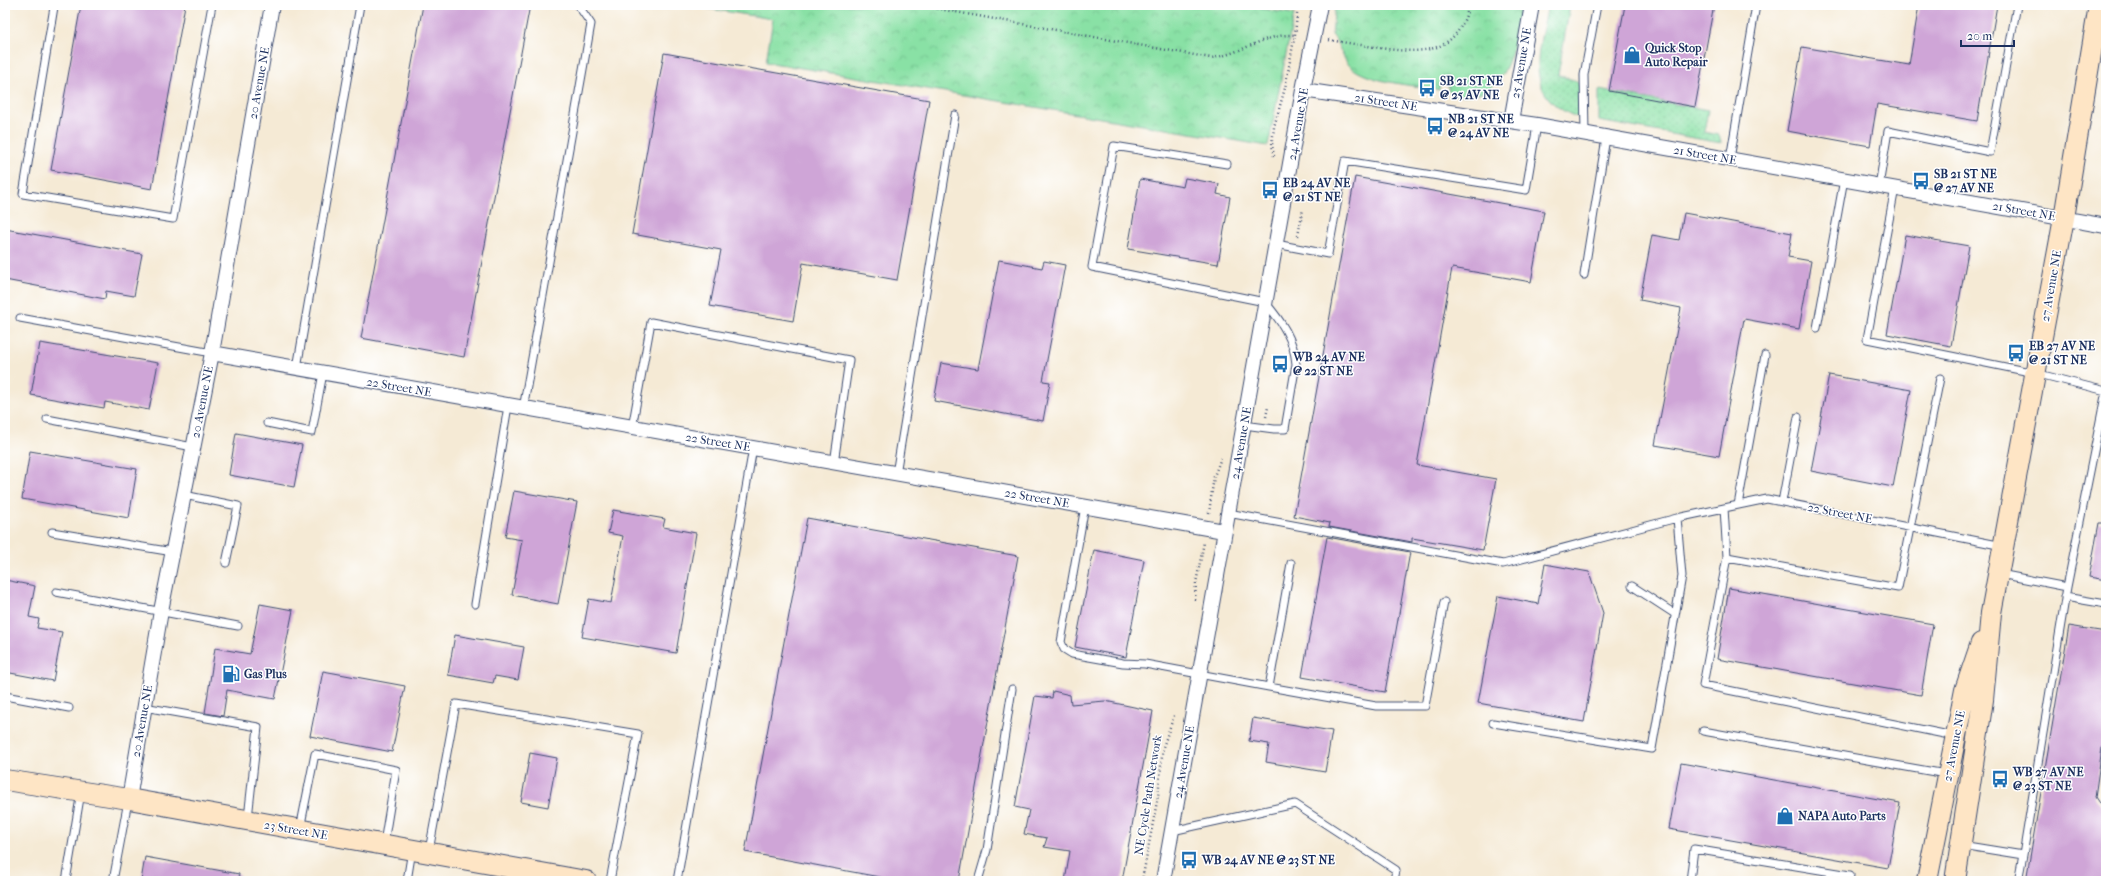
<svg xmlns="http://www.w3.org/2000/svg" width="2111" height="886" viewBox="0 0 2111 886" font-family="'IM FELL French Canon',serif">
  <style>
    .grass { fill: url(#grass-dots); stroke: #528882 }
    .park { fill: url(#park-crowns); stroke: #528882 }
    .building { fill: #cfa5d7 }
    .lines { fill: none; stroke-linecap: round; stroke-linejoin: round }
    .lane-casing { stroke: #3c4b70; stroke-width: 9 }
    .street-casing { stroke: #3c4b70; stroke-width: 16 }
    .secondary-casing { stroke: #3c4b70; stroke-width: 22 }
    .path { stroke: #3c4b70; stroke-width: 2.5; stroke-dasharray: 1 3; stroke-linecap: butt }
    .lane { stroke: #fff; stroke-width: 7 }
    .street { stroke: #fff; stroke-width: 14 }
    .secondary { stroke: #fee5c5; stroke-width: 20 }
    .labels { text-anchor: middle; stroke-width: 3; stroke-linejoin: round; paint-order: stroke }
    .poi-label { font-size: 12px; font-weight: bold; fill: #1b2f5e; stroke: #fff; text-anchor: start }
    .street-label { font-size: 12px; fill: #1b2f5e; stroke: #fff }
  </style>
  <defs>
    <pattern id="grass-dots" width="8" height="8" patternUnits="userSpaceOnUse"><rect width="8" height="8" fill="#89e1a5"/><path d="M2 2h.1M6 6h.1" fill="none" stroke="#76c190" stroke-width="1.8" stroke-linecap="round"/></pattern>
    <pattern id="park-crowns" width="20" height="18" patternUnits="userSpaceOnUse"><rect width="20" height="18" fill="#89e1a5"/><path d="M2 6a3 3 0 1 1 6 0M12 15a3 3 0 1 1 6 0" fill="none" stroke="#76c190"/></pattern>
  </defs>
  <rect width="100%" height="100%" fill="#fff"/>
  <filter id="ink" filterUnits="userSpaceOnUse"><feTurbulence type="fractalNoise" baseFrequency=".025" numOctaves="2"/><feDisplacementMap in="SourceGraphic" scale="8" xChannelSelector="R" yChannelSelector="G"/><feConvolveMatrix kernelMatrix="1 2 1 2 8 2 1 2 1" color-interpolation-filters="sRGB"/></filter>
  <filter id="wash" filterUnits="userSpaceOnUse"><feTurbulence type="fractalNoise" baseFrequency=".012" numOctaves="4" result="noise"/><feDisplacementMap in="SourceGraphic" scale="16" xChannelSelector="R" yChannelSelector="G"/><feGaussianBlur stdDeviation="0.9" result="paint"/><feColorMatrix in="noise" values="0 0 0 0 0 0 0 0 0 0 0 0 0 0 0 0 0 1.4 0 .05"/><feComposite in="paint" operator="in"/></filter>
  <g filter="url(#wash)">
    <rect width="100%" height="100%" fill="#f5ead5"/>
    <!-- grass -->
    <path class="grass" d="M1548,5H1570L1558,75L1577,81C1584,94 1582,104 1578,117C1570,115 1561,110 1554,104C1526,79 1542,37 1548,5Z
      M1599,90L1708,110L1704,132L1719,135L1721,143L1599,121Z"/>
    <!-- park -->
    <path class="park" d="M685,5H1240L1294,14L1268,146L766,62L773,19Z
      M1335,5H1521C1513,46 1511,100 1455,95V93L1448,91L1449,85L1440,84L1439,90C1414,85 1368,83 1350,66C1341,57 1337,38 1332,35Z"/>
    <g id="blocks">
      <!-- building -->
      <path class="building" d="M81,5H185L152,189L51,170Z
        M423,5H530L464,357L361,338Z
        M1625,5H1714L1695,107L1609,91Z
        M1919,5H1997L1977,121L1877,104L1870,146L1787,131L1802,47L1909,65Z
        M664,53L929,100L897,280L803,263L793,321L710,306L721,250L632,234Z
        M1355,177L1544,211L1531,282L1452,268L1417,465L1496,479L1483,550L1412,538V542L1329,527L1330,523L1294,516Z
        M1185,178L1219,184L1217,194L1230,197L1218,264L1128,249L1140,179L1183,187Z
        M1684,213L1792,233L1788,257L1811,261L1799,329L1744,319L1719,456L1655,445L1681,308L1640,300L1652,235L1679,240Z
        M5,229L142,254L134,296L106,291L105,299L5,280Z
        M1905,235L1969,246L1951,346L1887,334Z
        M999,260L1042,268L1044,261L1065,265L1043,381L1050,382L1043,421L934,401L941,363L978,369Z
        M40,343L158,363L149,410L105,402L104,408L31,395Z
        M1829,375L1911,390L1893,487L1811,471Z
        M236,433L302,445L294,487L229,475Z
        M30,451L137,469L129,518L22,499Z
        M514,491L577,502L558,604L512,595L522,540L505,537Z
        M613,510L665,519L663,527L696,533L676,653L582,637L589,599L611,603L623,536L608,533Z
        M807,518L1018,556L959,881H901L745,852Z
        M2099,523H2106V580L2089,577Z
        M1327,537L1410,552L1385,692L1302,677Z
        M1094,550L1144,560L1126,657L1075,647Z
        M1545,564L1589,572L1603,613L1584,722L1478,703L1498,596L1538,604Z
        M5,580L35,586L29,617L39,619L37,628L62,632L53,681L5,672Z
        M1729,588L1933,624L1921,695L1717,659Z
        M260,604L293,610L275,699L227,690L223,716L205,713L215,648L250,654Z
        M2069,626L2106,632V744L2102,748L2095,797L2106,814V881H2026Z
        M455,635L524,647L518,680L495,676L493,683L448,675Z
        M323,671L405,686L392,752L310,736Z
        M1053,691L1070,695L1071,704L1105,701L1153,711L1122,881H1065L1070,851L1044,847L1047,838L1024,834L1029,810L1015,807L1035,696L1052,698Z
        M1253,718L1332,731L1325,772L1266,762L1269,744L1249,741Z
        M530,753L557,758L548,807L521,802Z
        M1681,763L1900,803L1888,868L1669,829Z
        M145,857L239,874L238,881H141Z"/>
    </g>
  </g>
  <g filter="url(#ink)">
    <use href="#blocks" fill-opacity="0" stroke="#3c4b70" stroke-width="1"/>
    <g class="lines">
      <!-- lane casing -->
      <g class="lane-casing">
        <path id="lane" d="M56,5L54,7L23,194L173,219L212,5
          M1585,134L1584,75L1597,5
          M1730,159L1756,5
          M1227,164L1114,146L1092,267L1265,302C1281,321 1294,339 1296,364L1285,429H1274L1244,425
          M1879,186L1888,131L1990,152L2017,5
          M1895,188L1867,339L2035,373L2106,391L2067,587
          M1276,244L1328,254L1345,161L1526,190L1537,125
          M1584,275L1606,138
          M20,318L212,353
          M1817,328L1844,179
          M297,368L360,5
          M523,409L591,24L578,5
          M47,419L193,447
          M267,423L312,432L323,373
          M632,428L651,322L849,360L834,463
          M896,474L955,115
          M184,495L238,506L226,563
          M1782,502L1798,417
          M1738,505L1765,355
          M1085,506L1061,642L1064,649L1072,654L1123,663L1145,664L1269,687L1291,563
          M1724,508L1727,557L1898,588L1940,378
          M1228,513L1503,564L1677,518L1767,499L2003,546
          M52,532L173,552
          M1727,557L1703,685L1954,736
          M2000,574L2067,587L2023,855
          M1632,586L1675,614
          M56,592L238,626
          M2065,597L2106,604
          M475,604L508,406
          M1269,687L1376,706H1425L1444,602
          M5,696L69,708
          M144,707L258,727L248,818
          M1493,723L1652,749L1682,576L1677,518
          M1703,731L1946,774
          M300,829L315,754L396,770L384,843
          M1172,831L1295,804L1396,870L1394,881
          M1961,845L2023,855L2018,881
          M429,851L456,704L638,734L610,881
          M66,881L81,792
          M113,881L128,801
          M407,881L412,850
          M677,881L753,448
          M978,881L987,850L1012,689
          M1690,881L1694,849L1850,875L1849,881"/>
      </g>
      <!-- street casing -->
      <g class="street-casing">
        <path id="street" d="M1303,90L1537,125L2106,226
          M1511,121L1532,5
          M212,353L1224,531
          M129,799L161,611L212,353L272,5
          M1163,881L1303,90L1320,5"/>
      </g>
      <!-- secondary casing -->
      <g class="secondary-casing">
        <path id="secondary" d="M5,780L129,799L586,881
          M1927,881L1965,690L1981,643
          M1955,881L1983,700L1991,613L2064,218L2099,5"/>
      </g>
      <!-- path -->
      <path class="path" d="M917,5L1211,58C1243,54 1264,33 1296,35
        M1287,5L1297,7
        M1329,40C1348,43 1367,46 1387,49C1428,54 1458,51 1469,5
        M1274,156L1272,145L1274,127L1285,88L1295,34L1298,5
        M1298,236L1303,209
        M1266,417L1268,407
        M1209,513L1214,476L1221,458
        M1195,600L1196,583L1204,542
        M1142,881L1158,796L1163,747L1175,713"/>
      <!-- lane -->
      <use href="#lane" class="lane"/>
      <!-- street -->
      <use href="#street" class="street"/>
      <!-- secondary -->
      <use href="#secondary" class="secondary"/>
    </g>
  </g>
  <!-- icons -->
  <defs>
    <g id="shop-bare" transform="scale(1.38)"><path d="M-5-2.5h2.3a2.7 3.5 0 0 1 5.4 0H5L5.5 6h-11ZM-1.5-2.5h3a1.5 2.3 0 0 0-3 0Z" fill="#1f6fb2" stroke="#fff" stroke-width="2.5" paint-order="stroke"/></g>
    <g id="bus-bare" transform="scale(1.38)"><path d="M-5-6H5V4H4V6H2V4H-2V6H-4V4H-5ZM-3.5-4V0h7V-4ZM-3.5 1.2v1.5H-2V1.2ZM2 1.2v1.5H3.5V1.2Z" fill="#1f6fb2" stroke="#fff" stroke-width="2.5" paint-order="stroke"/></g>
    <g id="fuel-bare" transform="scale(1.38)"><path d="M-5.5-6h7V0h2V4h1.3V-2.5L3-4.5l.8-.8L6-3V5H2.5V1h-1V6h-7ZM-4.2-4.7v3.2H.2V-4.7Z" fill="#1f6fb2" stroke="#fff" stroke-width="2.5" paint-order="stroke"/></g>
  </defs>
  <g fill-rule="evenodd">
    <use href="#shop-bare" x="1632" y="55"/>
    <use href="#bus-bare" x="1427" y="88"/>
    <use href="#bus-bare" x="1435" y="126"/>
    <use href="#bus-bare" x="1921" y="181"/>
    <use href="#bus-bare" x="1270" y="190"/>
    <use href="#bus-bare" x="2016" y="353"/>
    <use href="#bus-bare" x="1280" y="364"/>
    <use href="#fuel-bare" x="231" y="674"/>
    <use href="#bus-bare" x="2000" y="779"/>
    <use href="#shop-bare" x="1785" y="816"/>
    <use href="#bus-bare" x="1189" y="860"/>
  </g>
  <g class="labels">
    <!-- poi labels -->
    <g class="poi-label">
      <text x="1645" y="52">Quick Stop<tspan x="1645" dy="14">Auto Repair</tspan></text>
      <text x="1440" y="85">SB 21 ST NE<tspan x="1440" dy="14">@ 25 AV NE</tspan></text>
      <text x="1448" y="123">NB 21 ST NE<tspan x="1448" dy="14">@ 24 AV NE</tspan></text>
      <text x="1934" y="178">SB 21 ST NE<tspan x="1934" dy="14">@ 27 AV NE</tspan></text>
      <text x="1283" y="187">EB 24 AV NE<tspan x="1283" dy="14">@ 21 ST NE</tspan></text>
      <text x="2029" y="350">EB 27 AV NE<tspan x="2029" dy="14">@ 21 ST NE</tspan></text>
      <text x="1293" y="361">WB 24 AV NE<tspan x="1293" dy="14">@ 22 ST NE</tspan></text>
      <text x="244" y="678">Gas Plus</text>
      <text x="2013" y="776">WB 27 AV NE<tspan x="2013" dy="14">@ 23 ST NE</tspan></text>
      <text x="1798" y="820">NAPA Auto Parts</text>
      <text x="1202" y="864">WB 24 AV NE @ 23 ST NE</text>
    </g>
    <!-- street labels -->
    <g class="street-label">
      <text transform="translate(1521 63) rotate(-80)" y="4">25 Avenue NE</text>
      <text transform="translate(259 83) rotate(-80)" y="4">20 Avenue NE</text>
      <text transform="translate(1386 102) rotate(9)" y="4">21 Street NE</text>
      <text transform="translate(1298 124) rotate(-80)" y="4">24 Avenue NE</text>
      <text transform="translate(1705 155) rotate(10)" y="4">21 Street NE</text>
      <text transform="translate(2024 211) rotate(10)" y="4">21 Street NE</text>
      <text transform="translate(2051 286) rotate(-80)" y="4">27 Avenue NE</text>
      <text transform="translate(399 387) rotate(10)" y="4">22 Street NE</text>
      <text transform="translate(202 402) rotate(-79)" y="4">20 Avenue NE</text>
      <text transform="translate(718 442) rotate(9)" y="4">22 Street NE</text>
      <text transform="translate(1241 443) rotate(-80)" y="4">24 Avenue NE</text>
      <text transform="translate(1037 498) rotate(10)" y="4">22 Street NE</text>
      <text transform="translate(1840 513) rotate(11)" y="4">22 Street NE</text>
      <text transform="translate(142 721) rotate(-80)" y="4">20 Avenue NE</text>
      <text transform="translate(1954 746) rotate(-79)" y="4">27 Avenue NE</text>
      <text transform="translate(1184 762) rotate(-80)" y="4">24 Avenue NE</text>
      <text transform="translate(1148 795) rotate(-81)" y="4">NE Cycle Path Network</text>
      <text transform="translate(296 830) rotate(10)" y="4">23 Street NE</text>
    </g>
  </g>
  <!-- margin -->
  <rect width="2111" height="886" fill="none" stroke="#fff" stroke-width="20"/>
  <!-- scale -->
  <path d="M1961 40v6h53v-6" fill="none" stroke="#1b2f5e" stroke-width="2"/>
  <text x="1967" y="40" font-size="12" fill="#1b2f5e" stroke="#ffffff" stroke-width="3" paint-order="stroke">20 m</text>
</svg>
